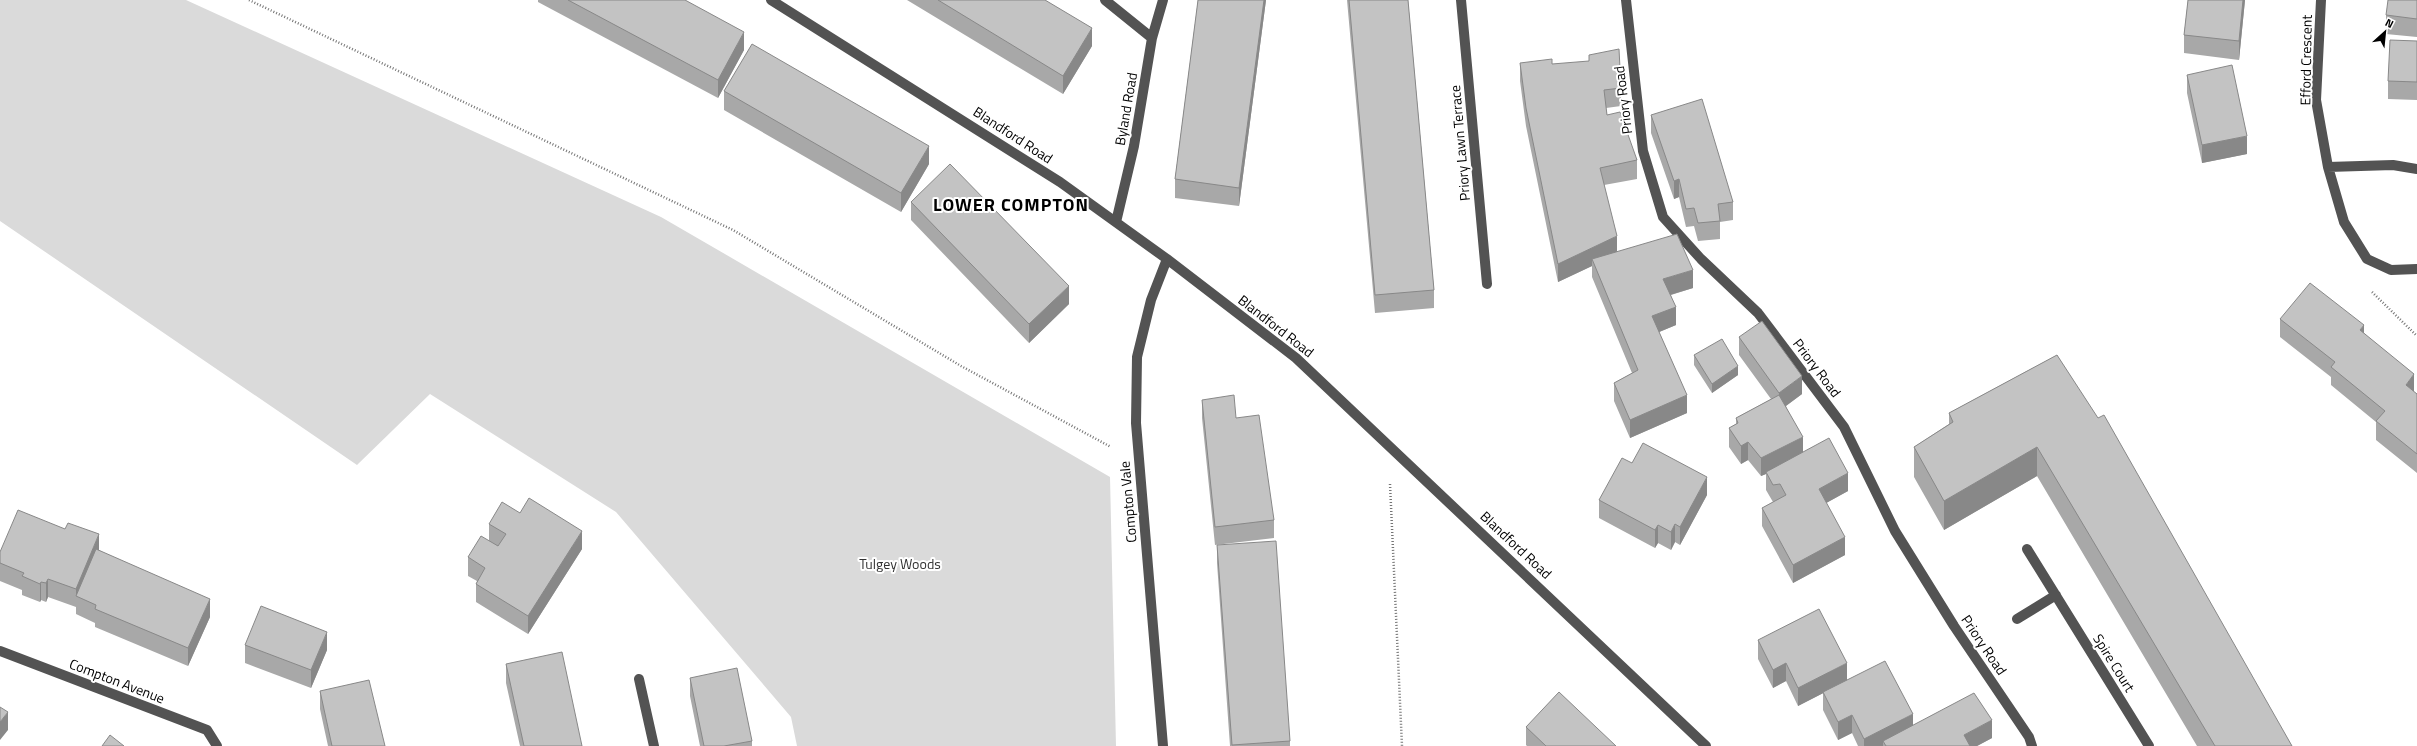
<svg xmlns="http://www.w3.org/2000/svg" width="2417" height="746" viewBox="0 0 2417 746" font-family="'Titillium Web',sans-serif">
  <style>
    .green { fill: #dadada }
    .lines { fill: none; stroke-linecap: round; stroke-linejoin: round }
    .path { stroke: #757575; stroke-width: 2.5; stroke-dasharray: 1 2; stroke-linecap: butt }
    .minor { stroke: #535353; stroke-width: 10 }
    .wall { fill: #a8a8a8 }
    .shaded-wall { fill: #888 }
    .building { fill: #c3c3c3; stroke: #888 }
    .labels { text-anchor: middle; stroke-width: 4; stroke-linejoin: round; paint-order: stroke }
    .street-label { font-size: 14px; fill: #000; stroke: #fff }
    .park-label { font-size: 14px; fill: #313131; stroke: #fff }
    .district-label { font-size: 18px; font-weight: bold; letter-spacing: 1px; fill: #000; stroke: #fff }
  </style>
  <rect width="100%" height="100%" fill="#fff"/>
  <!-- green -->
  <path class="green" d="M0,0H186L661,217L1110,477L1116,746H797L791,717L616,512L430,394L357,465L0,221Z"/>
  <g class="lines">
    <!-- path -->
    <path class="path" d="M249,0L733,230L961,366L1111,447
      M2372,292L2417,336
      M1390,484L1402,746"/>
    <!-- minor -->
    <path class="minor" d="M771,0L1060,182L1167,259L1296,358L1706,746
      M1105,0L1152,38
      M1461,0L1487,284
      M1626,0L1643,151L1663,217L1701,259L1758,313L1844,427L1895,531L1954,626L2029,737L2032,746
      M2321,0L2316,100L2328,167L2344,222L2367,259L2391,270L2417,269
      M2328,167L2393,165L2417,169
      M1116,222L1134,146L1152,38L1163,0
      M2027,549L2149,746
      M2017,619L2056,595
      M0,651L207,730L217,746
      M639,679L654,746
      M1163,746L1136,423L1137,357L1151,300L1167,259"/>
  </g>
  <!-- wall -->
  <path class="wall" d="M538,0H685L744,50L718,98L538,2Z
    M907,0H1045L1092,46L1063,94Z
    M1198,0H1266L1239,206L1175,198V179Z
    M1347,0H1408L1434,290V308L1375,313Z
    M2188,0H2245L2239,60L2184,53V35Z
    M2417,0V37L2386,34V15Z
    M2417,41V100L2388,99V81Z
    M1520,63L1552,64L1621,88V106L1606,108L1607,115L1637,160V179L1604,185L1617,252L1693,288L1671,295L1676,325L1659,332L1687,413L1630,438L1614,401V383L1632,373L1592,277V266L1558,282L1526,126L1520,81Z
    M2187,75L2247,154L2202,163L2187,93Z
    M724,91L929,164L901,212L724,110Z
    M1651,115L1733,202V220L1720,222V239L1698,241L1694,226L1686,227L1679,197L1674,199L1651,133Z
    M911,202L1069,304L1029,343L911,220Z
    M2280,319L2364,333L2414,392L2417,394V473L2376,440V422L2331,385V377L2280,337Z
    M1739,337L1802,394L1786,406L1803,452L1848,491L1826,503L1845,555L1793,583L1762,526V508L1773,502L1766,490V474L1761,476L1748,460L1741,464L1729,447V428L1736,424V418L1771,399L1739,355Z
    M1694,355L1738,375L1712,393L1694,365Z
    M2057,355L2292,746H2197L2037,476L1944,530L1914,477V447L1949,424V413Z
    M1202,400L1236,418L1274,520V538L1215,545L1202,418Z
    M1632,463L1707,495L1680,545L1675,542L1671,550L1658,543L1655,548L1599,518V500Z
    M489,524L582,549L528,634L476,602V584L477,581L468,576V557L489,541Z
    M1217,545L1290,741V746H1230L1217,563Z
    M99,550L210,617L188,666L95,627V623L76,614V607L48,597L46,602L41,600L40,602L22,595V590L0,581V552Z
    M1758,640L1847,680L1913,726L1992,738L1977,746H1858L1852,733L1838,740L1823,710V693L1798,706L1786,681L1773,688L1758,659Z
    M245,645L327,650L311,688L245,663Z
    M506,664L582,746H520L506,683Z
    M690,678L752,741V746H700L690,696Z
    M320,691L385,746H328L320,709Z
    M1526,727L1616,746H1527L1526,745Z"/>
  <!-- shaded-wall -->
  <path class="shaded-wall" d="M1264,0H1266L1239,206V188Z
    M2243,0H2245L2239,60V41Z
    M1092,28V46L1063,94V76Z
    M744,32V50L718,98V80Z
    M2247,136V154L2202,163V145Z
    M929,146V164L901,212V193Z
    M1679,179V197L1674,199V181Z
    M1617,236V254L1592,259V266L1558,282V264Z
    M1693,270V288L1663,297V279Z
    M1069,286V304L1029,343V324Z
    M1676,307V325L1652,335V316Z
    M2364,325V343L2360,330Z
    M1738,366V375L1712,393V384Z
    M2414,374V392L2406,385Z
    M1802,376V394L1779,411V393Z
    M1687,395V413L1630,438V420Z
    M1803,437V456L1766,472V474L1761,476V458Z
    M1748,442V460L1741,464V446Z
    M2037,447V476L1944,530V501Z
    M1848,473V491L1819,507V489Z
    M1707,477V495L1680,545V527Z
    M1675,524V542L1671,550V532Z
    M1658,525V543L1655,548V530Z
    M582,531V549L528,634V616Z
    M99,534V552L76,596V589Z
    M1845,537V555L1793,583V565Z
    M48,579V597L46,602V583Z
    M41,582V600L40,602V584Z
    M210,599V617L188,666V648Z
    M327,632V650L311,688V670Z
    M1786,663V681L1773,688V670Z
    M1847,663V681L1798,706V688Z
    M8,712V730L0,740V722Z
    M1913,714V732L1883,741V746H1864V739Z
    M1852,715V733L1838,740V722Z
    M1992,720V738L1977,746H1964V735Z"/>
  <!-- building -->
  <path class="building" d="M568,0H685L744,32L718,80Z
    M938,0H1045L1092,28L1063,76Z
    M1198,0H1264L1239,188L1175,179Z
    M1349,0H1408L1434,290L1375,295Z
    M2188,0H2243L2239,41L2184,35Z
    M2388,0H2417V19L2386,15Z
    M2390,40L2417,41V82L2388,81Z
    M752,44L929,146L901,193L724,91Z
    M1619,49L1621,88L1604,90L1607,115L1620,112L1637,160L1600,168L1617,236L1558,264L1526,108L1520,63L1552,59V64L1589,61V55Z
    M2232,65L2247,136L2202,145L2187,75Z
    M1702,99L1733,202L1718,204L1720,221L1698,223L1694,208L1686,209L1679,179L1674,181L1651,115Z
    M950,164L1069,286L1029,324L911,202Z
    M1677,234L1693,270L1663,279L1676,307L1652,316L1687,395L1630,420L1614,383L1638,370L1592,259Z
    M2310,283L2364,325L2360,330L2414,374L2406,385L2417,394V454L2376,421L2385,411L2331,367L2335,362L2280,319Z
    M1762,321L1802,376L1779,393L1739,337Z
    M1722,339L1738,366L1712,384L1694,355Z
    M2057,355L2098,418L2104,415L2292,746H2215L2037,447L1944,501L1914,447L1953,422L1949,413Z
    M1234,395L1236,418L1259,415L1274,520L1215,527L1202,400Z
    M1779,395L1803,437L1761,458L1748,442L1741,446L1729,428L1738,423L1736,418Z
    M1829,438L1848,473L1819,489L1845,537L1793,565L1762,508L1786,495L1780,484L1773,485L1766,472Z
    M1643,443L1707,477L1680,527L1675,524L1671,532L1658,525L1655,530L1599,500L1622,458L1632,463Z
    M529,498L582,531L528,616L476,584L485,568L468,557L481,536L498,546L506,534L489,524L502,502L520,513Z
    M18,510L65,529L68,523L99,534L76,589L48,579L46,583L41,582L40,584L22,576L24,573L0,563V552Z
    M1276,541L1290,741L1232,745L1217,545Z
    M96,549L210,599L188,648L95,609L96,605L76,596Z
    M261,606L327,632L311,670L245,645Z
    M1819,609L1847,663L1798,688L1786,663L1773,670L1758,640Z
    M562,652L582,746H524L506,664Z
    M1885,661L1913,714L1864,739L1852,715L1838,722L1823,692Z
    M737,668L752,741L724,746H704L690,678Z
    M369,680L385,746H332L320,691Z
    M1559,692L1616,746H1546L1526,727Z
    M1974,693L1992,720L1964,735L1970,746H1886L1883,741Z
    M0,707L8,712L0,722Z
    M110,735L124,746H102Z"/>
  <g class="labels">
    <!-- street labels -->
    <g class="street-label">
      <text transform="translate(2306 60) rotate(-89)" y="5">Efford Crescent</text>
      <text transform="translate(1623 100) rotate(-97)" y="5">Priory Road</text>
      <text transform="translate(1126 109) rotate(-80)" y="5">Byland Road</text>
      <text transform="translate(1013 135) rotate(33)" y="5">Blandford Road</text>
      <text transform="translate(1460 143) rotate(-95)" y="5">Priory Lawn Terrace</text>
      <text transform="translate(1276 326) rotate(38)" y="5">Blandford Road</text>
      <text transform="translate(1817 368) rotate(53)" y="5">Priory Road</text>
      <text transform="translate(1128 502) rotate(-95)" y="5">Compton Vale</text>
      <text transform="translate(1516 545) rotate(43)" y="5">Blandford Road</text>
      <text transform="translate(1984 645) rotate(56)" y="5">Priory Road</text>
      <text transform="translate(2114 663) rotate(58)" y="5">Spire Court</text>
      <text transform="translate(117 681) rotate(21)" y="5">Compton Avenue</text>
    </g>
    <!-- park labels -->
    <g class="park-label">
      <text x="900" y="569">Tulgey Woods</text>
    </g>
    <!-- district labels -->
    <g class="district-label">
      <text x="1011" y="211">LOWER COMPTON</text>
    </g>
  </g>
  <!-- north arrow -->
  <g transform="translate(2385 32) rotate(27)" stroke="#ffffff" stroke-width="3" paint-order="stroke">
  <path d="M0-3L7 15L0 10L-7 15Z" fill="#000000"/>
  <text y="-6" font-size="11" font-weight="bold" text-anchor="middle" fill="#000000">N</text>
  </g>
</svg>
